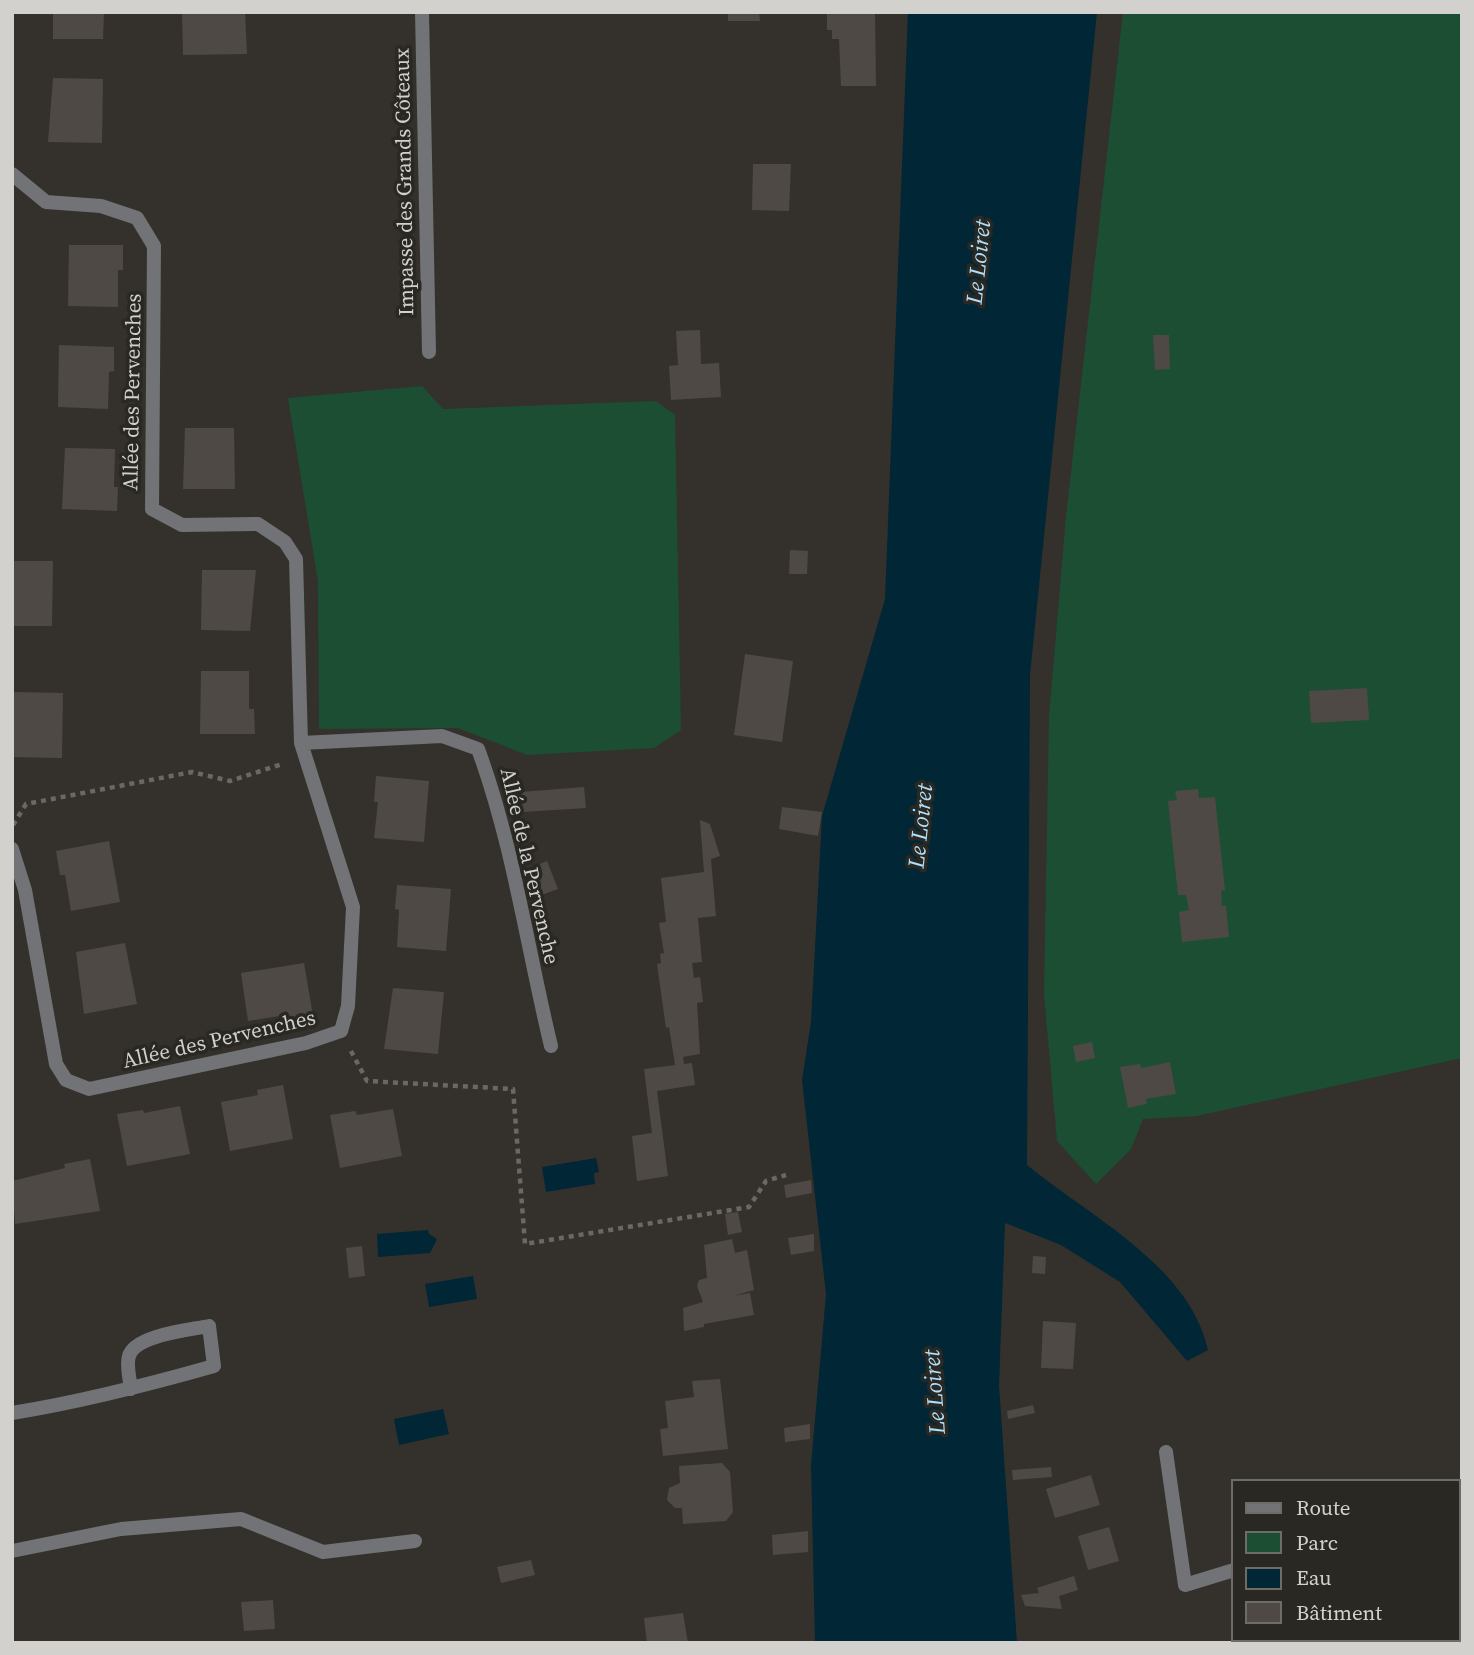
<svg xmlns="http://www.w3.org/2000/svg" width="1474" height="1655" viewBox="0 0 1474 1655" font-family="'Source Serif 4',serif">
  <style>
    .green { fill: #1b4e32 }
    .water { fill: #012635 }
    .building { fill: #4e4945 }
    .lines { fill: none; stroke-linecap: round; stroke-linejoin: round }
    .path { stroke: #6a6864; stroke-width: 4.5; stroke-dasharray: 5 5; stroke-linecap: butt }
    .service { stroke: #727376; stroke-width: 14 }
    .minor { stroke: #727376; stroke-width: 14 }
    .labels { text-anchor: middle; stroke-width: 7; stroke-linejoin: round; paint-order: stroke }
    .street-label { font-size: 21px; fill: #d2d1ce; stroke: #2a2823 }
    .water-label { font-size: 23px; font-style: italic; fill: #afdffa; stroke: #2a2823 }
  </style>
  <rect width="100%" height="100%" fill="#34312c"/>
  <!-- green -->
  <path class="green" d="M1123,12H1462V1058L1197,1116L1143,1119L1131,1149L1096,1184L1057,1141L1044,994L1049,716L1066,517Z
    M422,386L443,409L656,401L675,415L681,730L654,748L527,755L458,728L319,729L318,582L288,398Z"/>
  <!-- water -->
  <path class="water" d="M908,12H1097L1030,675L1027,1165C1090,1217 1189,1265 1208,1350L1187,1361L1120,1282L1061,1245L1005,1223L999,1386L1017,1643H815L811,1465L826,1294L802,1080L811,1022L822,816L885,599Z
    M596,1158L599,1172L594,1173L595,1184L546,1192L542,1167Z
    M428,1230L429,1234L437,1239L430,1253L378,1257L377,1234Z
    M473,1276L477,1299L429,1307L425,1284Z
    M443,1409L449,1434L399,1445L394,1419Z"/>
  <!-- building -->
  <path class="building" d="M53,12H104L103,39H53Z
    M182,12H245L247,54L183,55Z
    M728,12H759L760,21H728Z
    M827,12H875L876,86H841L839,39H832V30H827Z
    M53,78L103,79L102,143L48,142Z
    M753,164H791L789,211L752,210Z
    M69,245H123V270H118V307L68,306Z
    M700,330L701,364L719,363L721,397L671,400L669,366L678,365L676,331Z
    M1153,335H1169L1170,369L1155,370Z
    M59,345L114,347V371L109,372L108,409L58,407Z
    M185,428H234L235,489H183Z
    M65,448L115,449L114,487H118L117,511L62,509Z
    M790,550L808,551L807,574H789Z
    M12,561H53L52,626H12Z
    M202,570H256L250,631L201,630Z
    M745,654L793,661L782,742L734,735Z
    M201,671H249V709H254L255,734H200Z
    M1367,688L1369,720L1311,723L1309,691Z
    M14,692L63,693L62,758L12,757Z
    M376,776L429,781L424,842L374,838L378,802H374Z
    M584,787L586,808L523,812L521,792Z
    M1198,789L1199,798L1215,797L1225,890L1221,891L1222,906H1226L1229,937L1182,942L1179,912L1189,910L1186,895H1178L1168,801L1177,800L1175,791Z
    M782,807L822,812L818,836L779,829Z
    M700,820L710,824L720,856L711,859L716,916L698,918L702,962L692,963L694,978L700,977L703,1002L697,1003L700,1054L683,1057L684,1064L692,1063L695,1085L657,1091L668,1176L637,1181L632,1136L652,1133L644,1069L675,1065L669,1027L666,1028L657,964L661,963L660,954L664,953L659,923L666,922L661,878L704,872Z
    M109,841L120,902L71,911L65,875H60L56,851Z
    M547,861L558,889L539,896L533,891L525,870Z
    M397,885L451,889L446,951L397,947L399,910L395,909Z
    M125,943L137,1004L84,1014L76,952Z
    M304,963L313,1016L287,1019L286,1015L248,1021L241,973Z
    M393,988L444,992L438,1054L384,1049Z
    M1092,1042L1095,1058L1076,1062L1073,1046Z
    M1170,1062L1176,1094L1146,1099L1147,1104L1128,1108L1120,1067L1140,1064L1141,1068Z
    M283,1085L293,1139L230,1151L221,1102L258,1095L257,1090Z
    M180,1106L190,1154L127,1166L117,1114L143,1110L144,1113Z
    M393,1109L402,1156L340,1168L330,1115L355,1111L357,1115Z
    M90,1159L100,1211L15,1224L12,1181L65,1168L64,1164Z
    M811,1180L812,1193L786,1198L784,1185Z
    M738,1212L742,1232L728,1235L725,1214Z
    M814,1234V1251L791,1255L788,1238Z
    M732,1239L735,1253L747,1250L754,1290L733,1296L750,1293L754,1315L704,1324V1327L684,1331L683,1308L703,1302L697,1286L699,1280L707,1278L704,1245Z
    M362,1246L365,1276L349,1278L346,1248Z
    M1033,1256L1046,1257L1045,1274L1032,1273Z
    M1043,1321L1076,1323L1073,1369L1041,1368Z
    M720,1379L728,1449L663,1456L660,1429L668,1428L665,1401L694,1397L692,1381Z
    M1033,1405L1035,1413L1008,1419L1007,1411Z
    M810,1424V1439L785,1442L784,1428Z
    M722,1463L730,1472L733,1512L726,1521L683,1524L682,1508H675L667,1500L669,1488L680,1483L679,1466Z
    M1051,1467L1052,1477L1013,1480L1012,1470Z
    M1091,1475L1100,1505L1055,1518L1046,1489Z
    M1109,1527L1119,1561L1088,1570L1078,1536Z
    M808,1531V1552L773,1555L772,1535Z
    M531,1560L535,1575L501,1583L497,1567Z
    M1074,1576L1078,1590L1059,1596L1062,1609L1025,1606L1021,1595L1039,1593L1037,1588Z
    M273,1600L275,1629L244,1631L241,1602Z
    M683,1613L688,1643H647L644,1618Z"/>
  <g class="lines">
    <!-- path -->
    <path class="path" d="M13,825L26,804L192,772L230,781L282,764
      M351,1051L367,1081L513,1089L525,1244L749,1207L766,1181L786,1175"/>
    <!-- service -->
    <path class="service" d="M12,1551L121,1529L241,1519L323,1552L415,1541"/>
    <!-- minor -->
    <path class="minor" d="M422,12L429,352
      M12,174L46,202L101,206L137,218L154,246L152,509L182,525L258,524L285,542L296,559L301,743L353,907L348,1006L341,1031L306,1043L89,1089L66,1080L56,1064L25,890L12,849
      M301,743L442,736L478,749C513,844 527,947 551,1046
      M12,1413C81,1402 147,1385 214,1366L209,1326C190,1330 135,1335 129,1356C126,1365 130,1380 131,1389
      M1166,1452L1185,1585L1234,1570
      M1458,1522L1462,1521"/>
  </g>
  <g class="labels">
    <!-- street labels -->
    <g class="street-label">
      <text transform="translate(404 182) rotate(-91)" y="7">Impasse des Grands Côteaux</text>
      <text transform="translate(132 392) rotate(-89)" y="7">Allée des Pervenches</text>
      <text transform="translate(530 866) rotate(77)" y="7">Allée de la Pervenche</text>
      <text transform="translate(219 1039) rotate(-13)" y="7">Allée des Pervenches</text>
    </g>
    <!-- water labels -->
    <g class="water-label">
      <text transform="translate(978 262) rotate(-84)" y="8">Le Loiret</text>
      <text transform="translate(920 826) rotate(-84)" y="8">Le Loiret</text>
      <text transform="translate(934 1392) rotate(-94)" y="8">Le Loiret</text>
    </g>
  </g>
  <!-- border -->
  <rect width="1474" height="1655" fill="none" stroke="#d2d1ce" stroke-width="28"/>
  <!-- legend -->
  <rect x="1232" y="1480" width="228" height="161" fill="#2a2823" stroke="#6d6c67" stroke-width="2"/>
  <rect x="1246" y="1503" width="35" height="10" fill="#727376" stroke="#6d6c67" stroke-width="2"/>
  <text x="1296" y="1515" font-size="21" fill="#d2d1ce">Route</text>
  <rect x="1246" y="1532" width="35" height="21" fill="#1b4e32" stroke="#6d6c67" stroke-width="2"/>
  <text x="1296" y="1550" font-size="21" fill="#d2d1ce">Parc</text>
  <rect x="1246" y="1568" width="35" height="21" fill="#012635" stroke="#6d6c67" stroke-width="2"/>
  <text x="1296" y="1585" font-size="21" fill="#d2d1ce">Eau</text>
  <rect x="1246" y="1602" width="35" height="21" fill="#4e4945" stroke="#6d6c67" stroke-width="2"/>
  <text x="1296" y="1620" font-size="21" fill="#d2d1ce">Bâtiment</text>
</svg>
